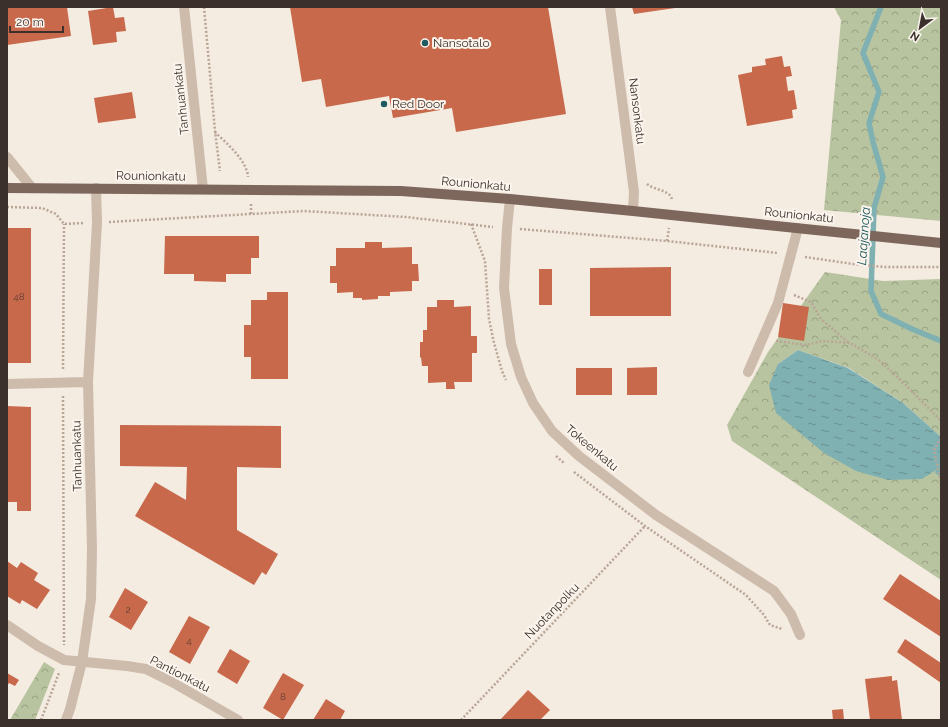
<svg xmlns="http://www.w3.org/2000/svg" width="948" height="727" viewBox="0 0 948 727" font-family="Raleway,sans-serif">
  <style>
    .forest { fill: url(#forest-crowns) }
    .water { fill: url(#water-ripples) }
    .lines { fill: none; stroke-linecap: round; stroke-linejoin: round }
    .stream { stroke: #7fb0b2; stroke-width: 5.5 }
    .building { fill: #c8694b }
    .path { stroke: #b9a596; stroke-width: 2.5; stroke-dasharray: 2 2; stroke-linecap: butt }
    .minor { stroke: #cdbbac; stroke-width: 10 }
    .major { stroke: #7d675c; stroke-width: 10 }
    .poi-dot { fill: #1f5a5e; stroke: #fbf5ee; stroke-width: 1.5 }
    .labels { text-anchor: middle; stroke-width: 4; stroke-linejoin: round; paint-order: stroke }
    .number-label { font-size: 10px; fill: #5e3e33 }
    .poi-label { font-size: 12px; fill: #3b302b; stroke: #fbf5ee; text-anchor: start }
    .street-label { font-size: 12px; fill: #3b302b; stroke: #fbf5ee }
    .water-label { font-size: 13px; font-style: italic; fill: #1f5a5e; stroke: #fbf5ee }
  </style>
  <defs>
    <pattern id="forest-crowns" width="20" height="18" patternUnits="userSpaceOnUse"><rect width="20" height="18" fill="#b8c4a0"/><path d="M2 6a3 3 0 1 1 6 0M12 15a3 3 0 1 1 6 0" fill="none" stroke="#97a083"/></pattern>
    <pattern id="water-ripples" width="26" height="14" patternUnits="userSpaceOnUse"><rect width="26" height="14" fill="#7fb0b2"/><path d="M2 4q2-2 4 0t4 0M15 11q2-2 4 0t4 0" fill="none" stroke="#699091"/></pattern>
  </defs>
  <rect width="100%" height="100%" fill="#f4ebe1"/>
  <!-- forest -->
  <path class="forest" d="M834,7H941V221L824,210L841,20Z
    M825,272L883,281L941,279V437L903,403L849,368L798,350L778,364L939,469L941,458V580L732,441L727,425L768,352Z
    M44,662L55,669L35,720H10Z"/>
  <!-- water -->
  <path class="water" d="M798,350L848,368L903,403L941,437V458L939,468L922,479L888,480L856,471L824,453L776,413L769,385L778,364Z"/>
  <g class="lines">
    <!-- stream -->
    <path class="stream" d="M881,7L863,53L879,92L869,123L873,142L883,177L874,208L871,291L881,314L912,329L941,341
      M939,468L938,472L941,473"/>
  </g>
  <!-- building -->
  <path class="building" d="M7,7H67L71,36L7,45Z
    M113,7L115,18L124,17L126,31L116,32L117,42L93,45L88,11Z
    M290,7H548L566,114L456,132L452,108L393,118L389,96L326,107L321,79L302,82Z
    M632,7H675V8L634,14Z
    M782,56L784,67L790,66L792,76L786,77L788,91L794,90L797,109L792,110L793,118L747,126L738,75L752,72V67L766,65L765,59Z
    M132,92L136,118L98,123L94,98Z
    M7,228H31V363H7Z
    M165,236H259V258H251V274H226V282L194,281V274H164Z
    M365,242H382V248L412,247V264H418L419,281H412V291L390,292V296H378V299L362,300V298H353V292L337,293V283H330V266H336V248H365Z
    M671,267V316H590V268Z
    M539,269H552V305H539Z
    M267,292H288V379H251V357H244V325H251V300H267Z
    M437,300H454V307L471,306V336H477V353H472V382H454L455,389H446V382L428,383V366H422L421,357L420,358V342H423V330H427V307H437Z
    M783,303L809,307L804,341L778,337Z
    M657,367V395H627V368Z
    M576,368H612V395H576Z
    M7,406L31,407V511H17V502H7Z
    M120,425L281,426V468L237,467V530L278,554L266,575L262,572L254,585L135,516L155,482L186,500L187,467L120,466Z
    M7,561L17,568L21,562L38,573L34,580L50,590L37,609L22,600L20,604L7,596Z
    M900,574L941,601V637L883,599Z
    M125,588L148,602L131,630L109,617Z
    M189,616L210,627L190,664L169,652Z
    M905,639L941,663V683L897,652Z
    M230,649L250,661L237,684L217,672Z
    M7,673L19,680L15,686L9,683L7,686Z
    M283,673L304,685L283,720L263,708Z
    M892,676V681L897,680L902,720H870L865,679Z
    M528,690L550,710L540,720H500Z
    M326,699L345,711L340,720H313Z
    M843,709L844,720H833L832,710Z"/>
  <g class="lines">
    <!-- path -->
    <path class="path" d="M204,7L215,131L220,171
      M215,132C226,143 247,160 248,177
      M647,184C656,191 672,190 672,201
      M251,204V214
      M7,207L42,208L56,214L64,224L84,223
      M109,222L304,211L406,217L493,227
      M471,224L485,261L489,319L494,343L502,371L506,380
      M520,229L667,241L778,253
      M667,241L669,228
      M805,257L853,264L885,267H941
      M794,295L811,302L821,319L849,343
      M776,341L806,345L822,341L850,343L879,360L904,383L941,421
      M63,369L64,224
      M63,396L64,645
      M941,438L934,450L941,484
      M556,456L564,463
      M574,472L645,526L746,595L764,615L770,625L782,629
      M41,720L59,673
      M461,720L645,526"/>
    <!-- minor -->
    <path class="minor" d="M184,7L203,189
      M610,7L634,192L633,211
      M7,157L32,188
      M510,199L507,228L504,288L511,344L521,377L533,403L552,431L579,456L656,515L774,591L791,614L800,635
      M748,372L778,303L798,228
      M7,384L88,382
      M7,625L38,646L64,660L127,666L146,669L172,682L238,720
      M66,720L70,709L82,662L91,599L92,549L88,382L97,223L96,188"/>
    <!-- major -->
    <path class="major" d="M7,188L401,191L510,199L633,211L941,243"/>
  </g>
  <!-- markers -->
  <g class="poi-dot">
    <circle cx="425" cy="43" r="4"/>
    <circle cx="384" cy="104" r="4"/>
  </g>
  <g class="labels">
    <!-- number labels -->
    <g class="number-label">
      <text x="19" y="300">48</text>
      <text x="128" y="613">2</text>
      <text x="189" y="644">4</text>
      <text x="283" y="700">8</text>
    </g>
    <!-- poi labels -->
    <g class="poi-label">
      <text x="433" y="47">Nansotalo</text>
      <text x="392" y="108">Red Door</text>
    </g>
    <!-- street labels -->
    <g class="street-label">
      <text transform="translate(181 99) rotate(-96)" y="4">Tanhuankatu</text>
      <text transform="translate(637 111) rotate(83)" y="4">Nansonkatu</text>
      <text transform="translate(151 176) rotate(1)" y="4">Rounionkatu</text>
      <text transform="translate(476 184) rotate(5)" y="4">Rounionkatu</text>
      <text transform="translate(799 215) rotate(6)" y="4">Rounionkatu</text>
      <text transform="translate(592 448) rotate(40)" y="4">Tokeenkatu</text>
      <text transform="translate(77 456) rotate(-91)" y="4">Tanhuankatu</text>
      <text transform="translate(552 611) rotate(-46)" y="4">Nuotanpolku</text>
      <text transform="translate(180 674) rotate(27)" y="4">Pantionkatu</text>
    </g>
    <!-- water labels -->
    <g class="water-label">
      <text transform="translate(863 236) rotate(-86)" y="5">Laajanoja</text>
    </g>
  </g>
  <!-- border -->
  <rect width="948" height="727" fill="none" stroke="#3b302b" stroke-width="16"/>
  <!-- north arrow -->
  <g transform="translate(920 28) rotate(212)" stroke="#fbf5ee" stroke-width="3" paint-order="stroke">
  <path d="M0-3L7 15L0 10L-7 15Z" fill="#3b302b"/>
  <text y="-6" font-size="11" font-weight="bold" text-anchor="middle" fill="#3b302b">N</text>
  </g>
  <!-- scale -->
  <path d="M10 26v6h53v-6" fill="none" stroke="#3b302b" stroke-width="2"/>
  <text x="16" y="26" font-size="12" fill="#3b302b" stroke="#fbf5ee" stroke-width="3" paint-order="stroke">20 m</text>
</svg>
